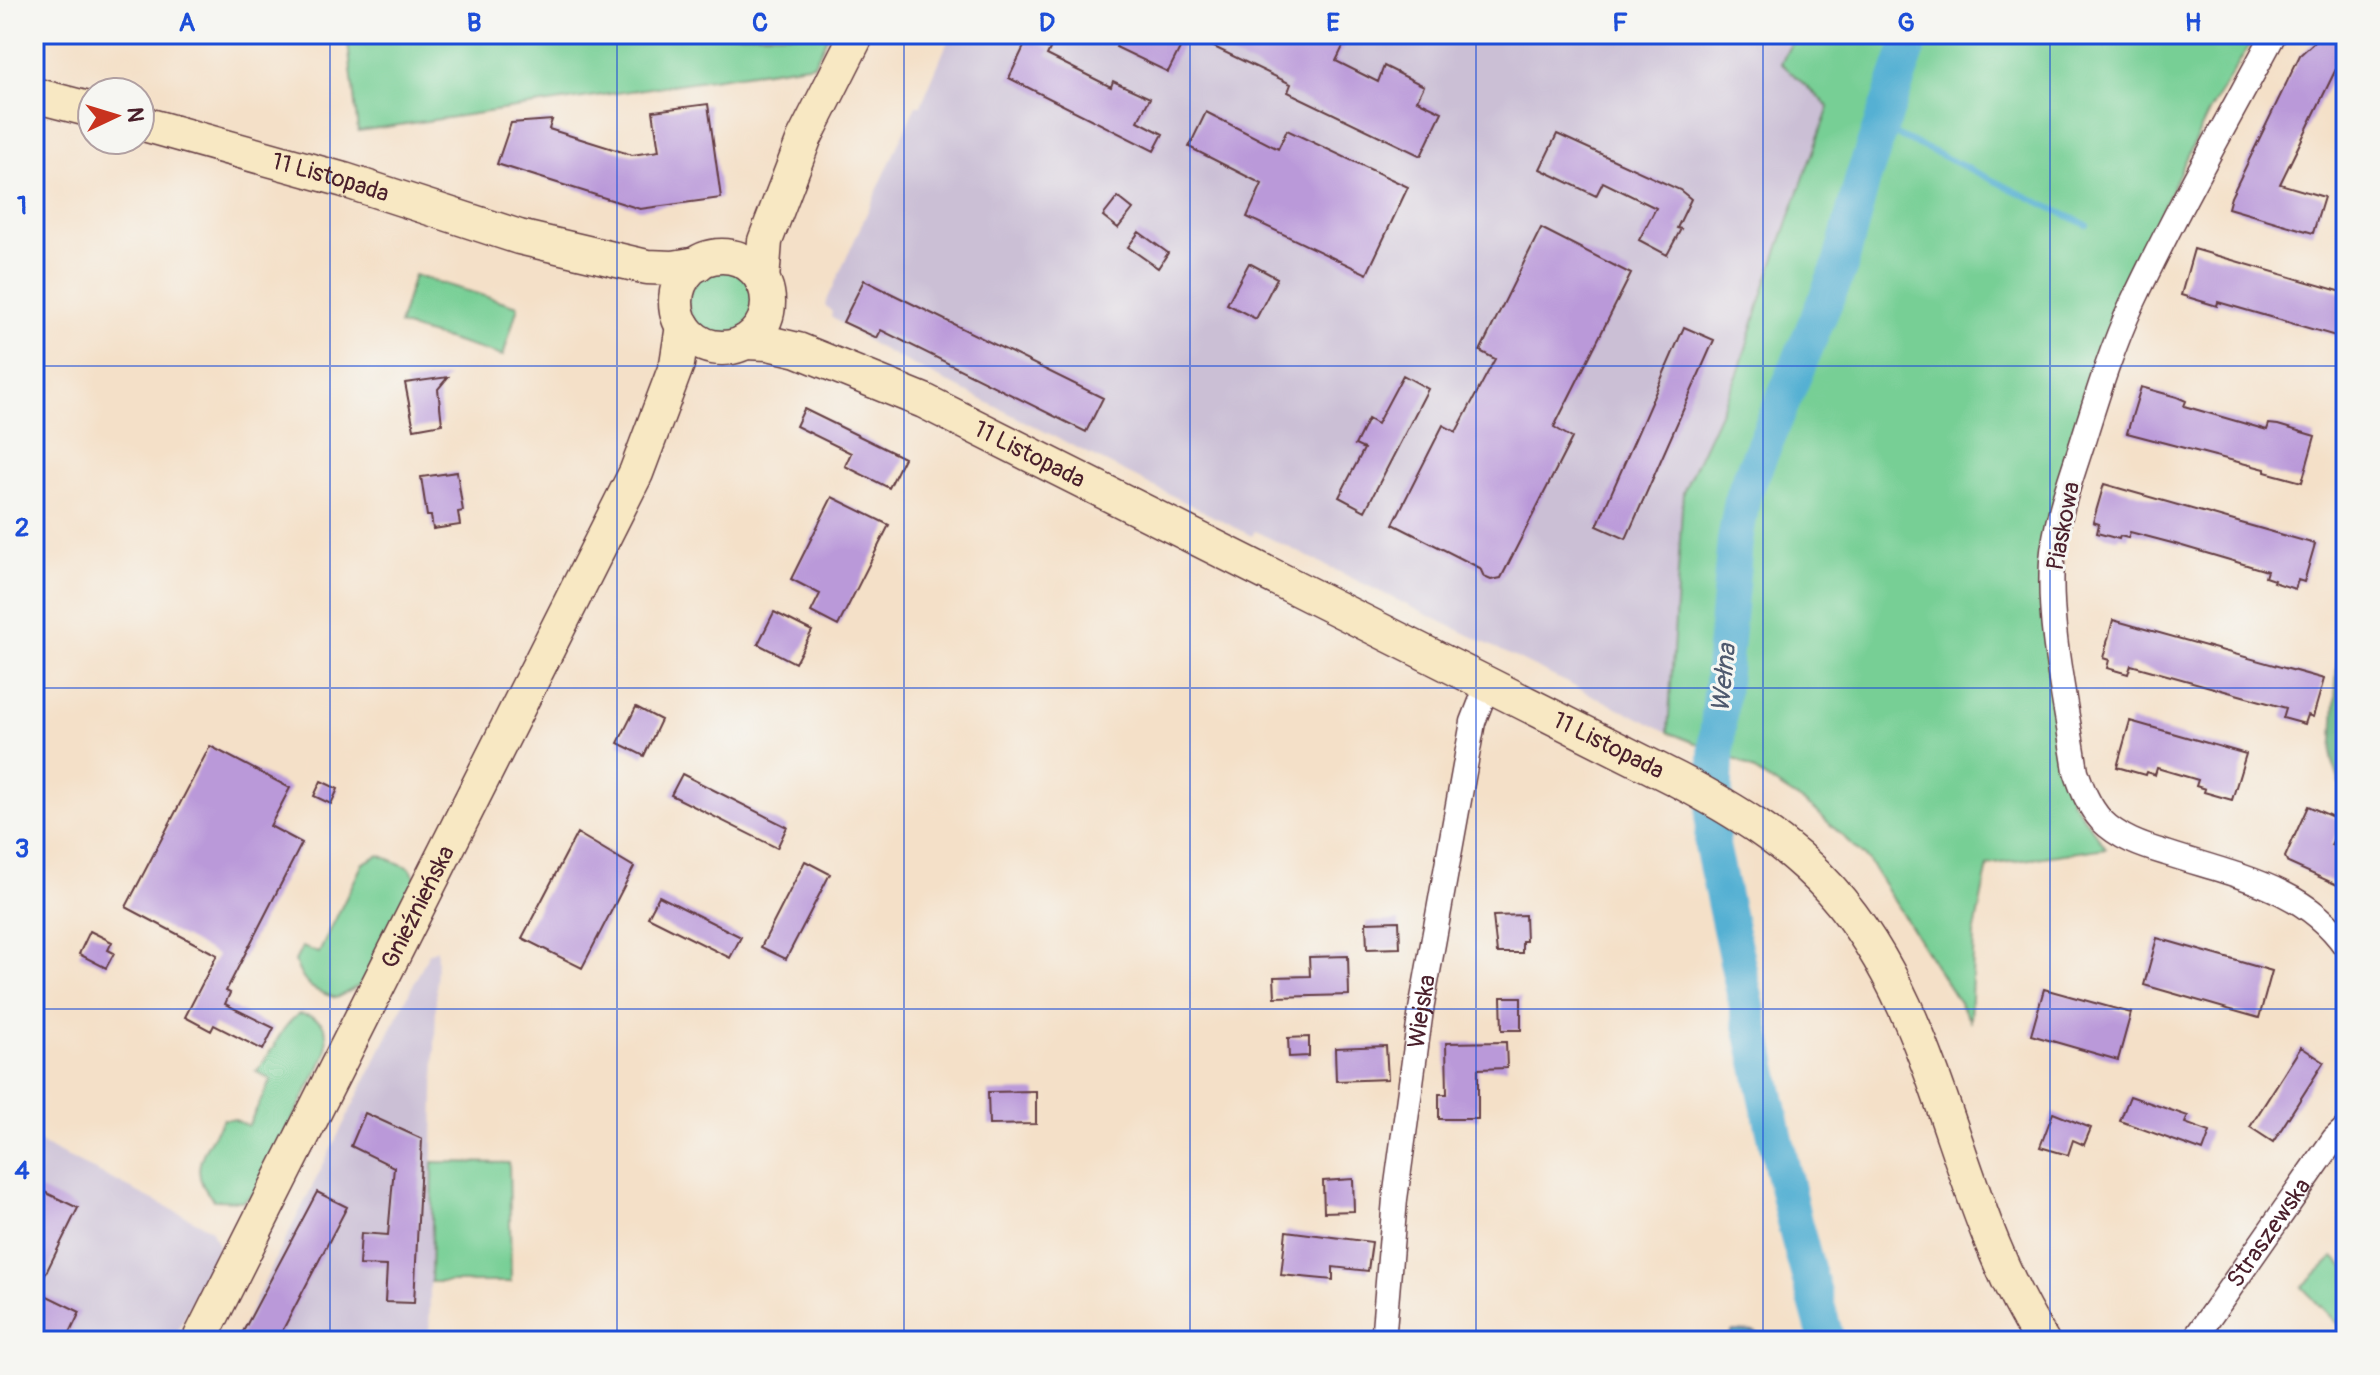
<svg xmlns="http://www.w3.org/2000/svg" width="2380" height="1375" viewBox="0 0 2380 1375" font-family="Pangolin,sans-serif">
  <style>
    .industrial { fill: #cbbfd5 }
    .green { fill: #77cf95; stroke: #607760; stroke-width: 2 }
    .forest { fill: #61b27e; stroke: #566854; stroke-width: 2 }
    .water { fill: #55b0d3; stroke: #50687f; stroke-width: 2 }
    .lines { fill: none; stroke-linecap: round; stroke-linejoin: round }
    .stream { stroke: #55b0d3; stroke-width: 6 }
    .river { stroke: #55b0d3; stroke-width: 36 }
    .building { fill: #ba99d9 }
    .street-casing { stroke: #643c43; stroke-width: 27 }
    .secondary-casing { stroke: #643c43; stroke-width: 37 }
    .street { stroke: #fff; stroke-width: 24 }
    .secondary { stroke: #f8e8c3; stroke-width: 34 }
    .grid { fill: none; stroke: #1d4ed8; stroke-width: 2; stroke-opacity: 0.55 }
    .labels { text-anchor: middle; stroke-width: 6; stroke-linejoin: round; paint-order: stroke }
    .street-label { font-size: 24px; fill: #4a1f2b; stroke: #f6f6f2 }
    .water-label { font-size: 26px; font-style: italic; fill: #4e596e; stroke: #f6f6f2 }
    .neatline { fill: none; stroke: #1d4ed8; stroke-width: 3 }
    .grid-label { font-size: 26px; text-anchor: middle; font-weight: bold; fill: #1d4ed8 }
  </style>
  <rect width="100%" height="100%" fill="#f6f6f2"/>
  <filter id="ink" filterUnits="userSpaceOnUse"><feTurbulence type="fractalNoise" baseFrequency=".0125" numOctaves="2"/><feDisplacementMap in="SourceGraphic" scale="16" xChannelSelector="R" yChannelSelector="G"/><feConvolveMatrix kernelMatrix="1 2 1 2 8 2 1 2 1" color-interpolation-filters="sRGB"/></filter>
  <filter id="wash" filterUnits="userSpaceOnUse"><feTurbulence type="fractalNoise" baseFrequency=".006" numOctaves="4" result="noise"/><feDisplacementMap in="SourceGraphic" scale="32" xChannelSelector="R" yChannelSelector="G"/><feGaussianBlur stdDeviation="1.8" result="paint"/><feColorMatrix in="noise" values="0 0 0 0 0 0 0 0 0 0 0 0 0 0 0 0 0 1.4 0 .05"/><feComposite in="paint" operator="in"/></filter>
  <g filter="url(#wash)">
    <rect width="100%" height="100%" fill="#f4e0c8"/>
    <!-- industrial -->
    <path class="industrial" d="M951,34H1796L1781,63L1829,107L1766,283L1738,374L1683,492L1668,732L1255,531L1252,536L903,360L874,345L831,317L832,312L825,305L916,105H921Z
      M437,949L429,1341H235L429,953Z
      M34,1140L211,1229L219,1247L173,1341H34Z"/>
    <!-- green -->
    <path class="green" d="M347,34H829L814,64L358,131Z
      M1796,34H2256L2209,112L2117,302L2045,542L2042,610L2071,800L2106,848L1988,865L1974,935L1970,1020L1868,860L1814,809L1739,761L1668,732L1683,492L1738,374L1766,283L1829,107L1781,63Z
      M688 302a33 33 0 1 1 66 0a33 33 0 1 1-66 0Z
      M414,275L518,306L503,356L399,325Z
      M379,855L410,868L417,880L363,984L336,998C312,990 303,986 295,961L302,947L319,953L363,863Z
      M299,1014C327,1017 328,1030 326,1054L256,1191L244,1201L214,1200C184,1171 206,1149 223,1119H233L248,1126L271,1080L256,1071C274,1053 278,1028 299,1014Z
      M433,1162L509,1163L511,1282H431Z
      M2334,1257L2346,1269V1333L2302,1287Z"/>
    <!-- forest -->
    <path class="forest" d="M2346,586V801L2332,759L2340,604Z"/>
    <!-- water -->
    <path class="water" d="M1733,1331L1755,1332L1764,1337V1341H1718L1725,1340Z"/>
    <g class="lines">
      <!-- stream -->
      <path class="stream" d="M1881,127L2087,225"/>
      <!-- river -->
      <path class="river" d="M1827,1341L1794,1222L1712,846L1717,738L1735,541L1743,495L1840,266L1863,178L1913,34"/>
    </g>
    <g id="blocks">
      <!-- building -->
      <path class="building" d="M1123,34H1187L1168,72L1116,47Z
        M1187,34H1349L1336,61L1378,82L1384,66L1424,86L1417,100L1442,112L1421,156L1288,92L1291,84Z
        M2323,34H2346V68L2336,69L2280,184L2324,197L2313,233L2228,208L2231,197L2300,55Z
        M1028,38L1050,49L1047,55L1111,87L1113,81L1150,98L1138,121L1163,134L1154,151L1009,78Z
        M708,104L721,198L640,209L497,164L511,123L552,120L549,129L632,155L659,151L653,111Z
        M1206,112L1278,149L1287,130L1408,187L1367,274L1247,217L1262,184L1189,147Z
        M1557,134L1680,190L1691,199L1677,228L1681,229L1667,255L1639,240L1656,208L1603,182L1596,196L1540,169Z
        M1118,197L1133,209L1118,228L1103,216Z
        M1541,228L1631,274L1554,427L1572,438L1501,578L1491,580L1484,577L1480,568L1393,524L1443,425L1456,432L1495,359L1480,351Z
        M1139,232L1168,253L1158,268L1128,247Z
        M2194,249L2346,293V339L2218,302L2217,306L2181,295Z
        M1249,263L1277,278L1256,319L1227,304Z
        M864,280L1103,398L1086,432L881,330L877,338L843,322Z
        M1684,327L1714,340L1626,539L1597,526Z
        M1403,375L1428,389L1365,511L1339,497L1364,449L1355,445L1368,419L1377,424Z
        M448,377L438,389L442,424L414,429L405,383Z
        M2141,387L2177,397L2186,401L2184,406L2267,430L2269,424L2278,425L2315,436L2302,482L2265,472V469L2127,433Z
        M804,409L904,458L889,488L845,466L851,453L796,426Z
        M457,472L463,511L458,512L460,525L433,529L431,516H427L421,477Z
        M2104,484L2315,544L2304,582L2298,580L2295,589L2273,582L2274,580L2265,577L2267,571L2172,543L2130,532L2128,538L2120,536L2119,539L2097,533L2099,524L2093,522Z
        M832,497L889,525L838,626L811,612L820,594L791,579Z
        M774,612L812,631L795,663L758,644Z
        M2113,620L2324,679L2313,717L2308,715L2305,724L2283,718L2286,708L2131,665L2128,674L2107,668L2109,660L2103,658Z
        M636,707L661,720L644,756L618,743Z
        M2130,721L2246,754L2232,800L2204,792L2205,789L2196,786L2198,780L2157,768L2155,775L2146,772L2145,775L2117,767Z
        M210,746L290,788L270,826L302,843L226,991L230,993L225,1004L274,1028L263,1050L214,1025L211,1031L185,1017L217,955L126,907Z
        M682,774L787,827L777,848L671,795Z
        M321,781L338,789L331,804L314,796Z
        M2308,806L2342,821L2331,845L2346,852V889L2288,863L2285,857Z
        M577,833L634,867L582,968L522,938Z
        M805,861L830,874L786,959L761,947Z
        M659,896L741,937L730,958L648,917Z
        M1525,915L1526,941H1522V953H1497L1493,916Z
        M1399,921L1400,948L1367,949L1366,922Z
        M90,931L112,942L108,950L114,953L106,968L79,954Z
        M2157,938L2272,971L2259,1018L2144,985Z
        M1348,956L1349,995L1275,997L1274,977L1310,976L1309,957Z
        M2044,989L2131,1013L2118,1060L2031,1035Z
        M1501,997H1521V1030H1502Z
        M1309,1037V1056L1289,1057L1288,1038Z
        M1506,1042L1507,1068L1478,1069V1119H1439V1094H1447L1446,1043Z
        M1386,1046L1388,1079L1336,1081L1335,1048Z
        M2301,1047L2324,1062L2273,1142L2250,1127Z
        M1036,1091V1124L989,1125L988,1092Z
        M2130,1096L2188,1116L2185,1123L2210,1132L2203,1151L2120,1121Z
        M365,1113L422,1139L414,1303L385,1302L387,1266L359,1265L361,1233L388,1235L394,1167L351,1146Z
        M2053,1113L2091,1128L2084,1145L2073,1140L2068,1155L2040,1147Z
        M1353,1179L1354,1211L1324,1212L1323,1181Z
        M34,1187L78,1208L37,1291L80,1312L66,1341H34Z
        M317,1192L347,1207L277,1341H238Z
        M1286,1231L1372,1242L1368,1271L1333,1267V1280L1281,1275Z"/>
    </g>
  </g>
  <g filter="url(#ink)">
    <use href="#blocks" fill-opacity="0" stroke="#643c43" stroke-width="2"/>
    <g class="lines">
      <!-- street casing -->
      <g class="street-casing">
        <g id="street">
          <path d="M2274,34C2226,123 2176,211 2133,302C2112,347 2097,396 2082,444C2070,481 2055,522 2052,561C2048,630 2066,703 2076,771C2082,789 2088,805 2101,820C2119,838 2142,846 2166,853C2232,875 2304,886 2346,947"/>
          <path id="s1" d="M1383,1341L1395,1199L1421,1010L1473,722L1487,686"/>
          <path id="s2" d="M2193,1341L2334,1139L2346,1128"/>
        </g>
      </g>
      <!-- secondary casing -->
      <g class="secondary-casing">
        <g id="secondary">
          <path d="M34,95L92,110"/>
          <path id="s3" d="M140,123L344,180L519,237L647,267L673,268L698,264"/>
          <circle cx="722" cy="302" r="46"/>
          <path d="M762,280L765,241L804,139L857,34"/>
          <path id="s4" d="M745,342L768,343L798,350L924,401L1678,780C1735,810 1788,842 1831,890C1943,1016 1952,1201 2042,1341"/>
          <path id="s5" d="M199,1341L636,473L677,364L683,326"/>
        </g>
      </g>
      <!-- street -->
      <use href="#street" class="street"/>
      <!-- secondary -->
      <use href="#secondary" class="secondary"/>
    </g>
  </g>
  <!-- grid -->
  <path class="grid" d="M330,34V1341M617,34V1341M904,34V1341M1190,34V1341M1476,34V1341M1763,34V1341M2050,34V1341M34,366H2346M34,688H2346M34,1009H2346"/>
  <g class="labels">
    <!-- street labels -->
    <g class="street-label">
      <text dy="8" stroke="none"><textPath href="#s3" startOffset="198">11 Listopada</textPath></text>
      <text dy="8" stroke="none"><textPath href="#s4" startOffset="308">11 Listopada</textPath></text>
      <text transform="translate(2063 526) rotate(-79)" y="8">Piaskowa</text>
      <text dy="8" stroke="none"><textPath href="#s4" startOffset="956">11 Listopada</textPath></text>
      <text dy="8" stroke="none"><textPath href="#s5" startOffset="486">Gnieźnieńska</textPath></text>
      <text dy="8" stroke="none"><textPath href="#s1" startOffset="332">Wiejska</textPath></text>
      <text dy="8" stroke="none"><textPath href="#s2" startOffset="132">Straszewska</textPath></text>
    </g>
    <!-- water labels -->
    <g class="water-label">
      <text transform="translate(1723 678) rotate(-84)" y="9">Wełna</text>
    </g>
  </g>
  <!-- margin -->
  <rect width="2380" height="1375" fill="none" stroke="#f6f6f2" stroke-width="88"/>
  <!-- north arrow -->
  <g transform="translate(116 116) rotate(86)"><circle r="38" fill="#f6f6f2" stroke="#b1a0a2" stroke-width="2"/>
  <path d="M0-6L14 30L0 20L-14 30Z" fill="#c8321e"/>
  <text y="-12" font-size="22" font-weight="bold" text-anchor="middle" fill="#4a1f2b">N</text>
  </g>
  <rect x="44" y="44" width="2292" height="1287" class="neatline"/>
  <g class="grid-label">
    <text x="187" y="31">A</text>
    <text x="474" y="31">B</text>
    <text x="760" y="31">C</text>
    <text x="1047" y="31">D</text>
    <text x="1333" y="31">E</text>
    <text x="1620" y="31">F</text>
    <text x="1906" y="31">G</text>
    <text x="2193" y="31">H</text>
    <text x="22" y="214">1</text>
    <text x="22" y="536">2</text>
    <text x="22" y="857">3</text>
    <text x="22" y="1179">4</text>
  </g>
</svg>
